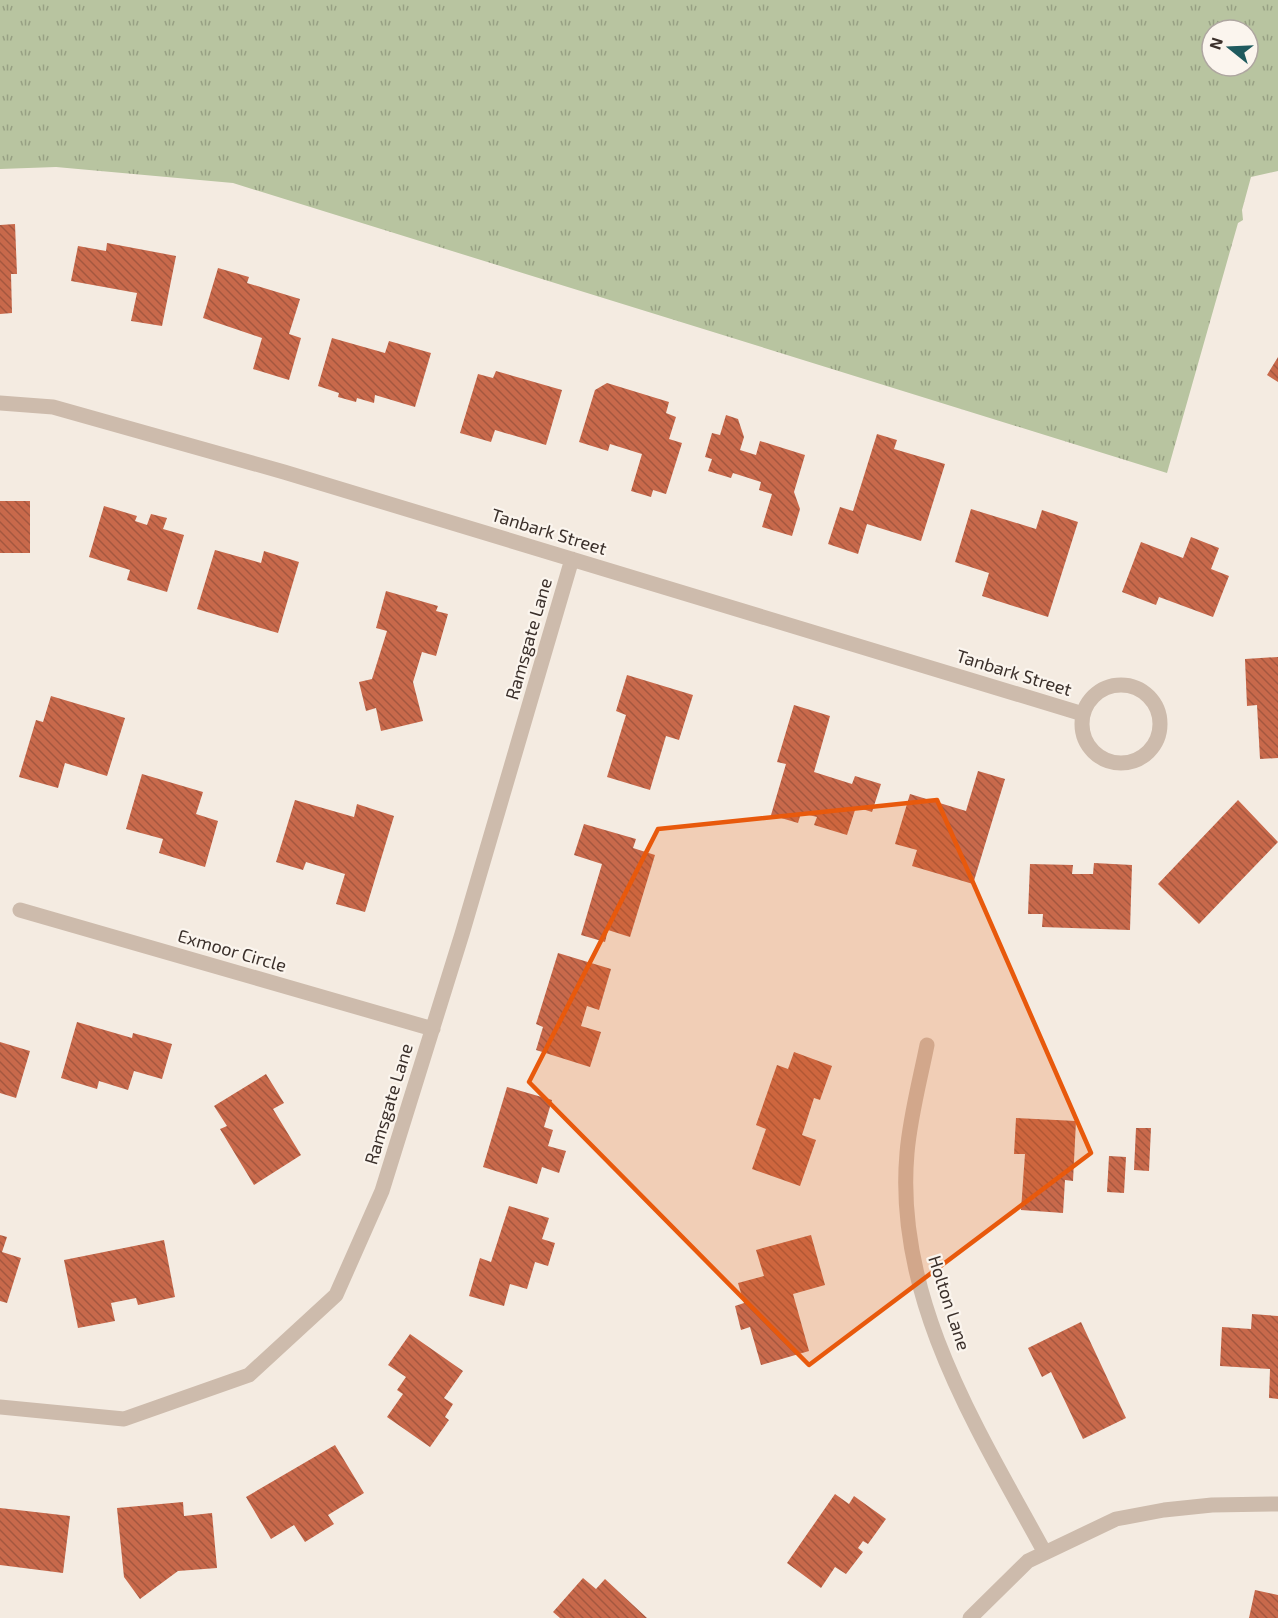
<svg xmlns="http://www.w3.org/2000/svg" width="1278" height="1618" viewBox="0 0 1278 1618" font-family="'Exo 2',sans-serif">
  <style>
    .grass { fill: url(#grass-tufts); fill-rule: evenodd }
    .building { fill: url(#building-back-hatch) }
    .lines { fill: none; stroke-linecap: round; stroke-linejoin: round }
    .minor { stroke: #cdbbac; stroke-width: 15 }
    .marked { fill: #e8590c; fill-opacity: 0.2; stroke: #e8590c; stroke-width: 4.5; stroke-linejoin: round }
    .labels { text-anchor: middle; stroke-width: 4.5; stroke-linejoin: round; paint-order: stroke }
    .street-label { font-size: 18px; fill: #3b302b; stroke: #fbf5ee }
  </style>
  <defs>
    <pattern id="grass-tufts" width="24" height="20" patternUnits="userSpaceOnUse" patternTransform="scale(1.5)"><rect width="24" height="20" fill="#b8c4a0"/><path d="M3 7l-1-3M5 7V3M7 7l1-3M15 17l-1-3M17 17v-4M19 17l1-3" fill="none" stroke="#97a083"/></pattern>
    <pattern id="building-back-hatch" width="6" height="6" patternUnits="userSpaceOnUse" patternTransform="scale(1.5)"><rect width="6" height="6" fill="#c8694b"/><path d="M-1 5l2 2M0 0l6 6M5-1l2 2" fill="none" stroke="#a4573f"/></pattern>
  </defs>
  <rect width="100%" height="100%" fill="#f4ebe1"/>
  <!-- grass -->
  <path class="grass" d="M0,0H1278V171L1251,177L1242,210L1243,220L1238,223L1167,473L233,183L56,167L0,169ZM1212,30H1248V66H1212Z"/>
  <!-- building -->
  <path class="building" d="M15,224L17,274H11L12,313L0,314V225Z
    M107,243L176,256L162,326L131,321L137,293L71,281L78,246L106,251Z
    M218,268L249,277L247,283L300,299L289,334L301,338L289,380L253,369L262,338L203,318Z
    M332,338L385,353L389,341L431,353L415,407L375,395L374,403L357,398L356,402L338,397L339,393L318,386Z
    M1278,357V382L1267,375Z
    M496,371L562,390L546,445L495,430L491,442L460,433L478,374L493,378Z
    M607,383L669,402L666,413L676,417L669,439L682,443L666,494L653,490L651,497L631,491L642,454L610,444L608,451L579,442L595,390Z
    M726,415L738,419L744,437L740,450L756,455L760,441L805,455L794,492L800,509L792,536L762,527L772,494L759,490L761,482L733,473L731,478L708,471L712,459L705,457L712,433L720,435Z
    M877,434L897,440L894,449L945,464L921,541L867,524L858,554L828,544L840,507L853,511Z
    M0,501H30V553H0Z
    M104,506L137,516L135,521L147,525L151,514L167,518L163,529L184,535L167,592L127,580L130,570L89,557Z
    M971,509L1036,529L1042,510L1078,522L1048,617L982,596L989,573L955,562Z
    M1191,537L1219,548L1211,569L1229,576L1213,617L1159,597L1156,605L1122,592L1141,542L1183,558Z
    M215,550L261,563L264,551L299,562L278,633L197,609Z
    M386,591L438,606L436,611L448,614L436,656L422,652L413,682L423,721L381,731L376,708L366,711L359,682L372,679L387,631L376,628Z
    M1278,657V758L1260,759L1257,705L1247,706L1245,659Z
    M627,675L693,695L679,740L666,736L650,790L607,777L626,715L616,711Z
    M51,696L125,718L107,776L65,763L58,788L19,777L36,720L43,722Z
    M794,705L830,716L814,772L852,784L855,776L881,784L872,812L856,807L847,835L814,825L817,817L801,813L798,823L771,815L786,764L777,762Z
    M978,771L1005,779L973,884L912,866L917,850L895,844L910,794L966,811Z
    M142,774L203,792L196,814L218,821L205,867L159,853L163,839L126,829Z
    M295,800L354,817L357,804L394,816L365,912L336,904L345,874L306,862L303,870L276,862Z
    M1238,800L1278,842L1199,924L1158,884Z
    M584,824L636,839L633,848L655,855L630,937L608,930L605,942L581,935L602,864L574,855Z
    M1094,863L1132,865L1130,930L1042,927L1043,914H1028L1030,864L1073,865L1072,874H1093Z
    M558,953L611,969L599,1010L587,1006L581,1026L601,1032L590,1067L536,1050L543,1027L536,1024Z
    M77,1022L132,1038L133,1033L172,1044L162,1079L134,1071L128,1090L99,1081L97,1089L61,1078Z
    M0,1042L30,1051L16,1098L0,1093Z
    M794,1052L832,1066L820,1100L814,1098L802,1135L816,1140L800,1186L752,1169L766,1129L756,1125L777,1065L788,1069Z
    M266,1074L284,1103L273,1109L301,1155L254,1185L220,1129L227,1126L214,1106Z
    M507,1087L552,1100L544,1127L553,1130L548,1146L566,1151L559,1173L542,1167L537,1184L483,1167Z
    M1016,1118L1076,1121L1073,1181L1065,1180L1063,1213L1021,1210L1025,1154H1014Z
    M1136,1128H1151L1149,1171L1134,1170Z
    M1109,1156L1126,1157L1124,1193L1107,1192Z
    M509,1206L549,1218L542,1239L555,1243L548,1266L535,1262L527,1289L510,1284L504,1306L469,1296L480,1258L491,1262Z
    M0,1235L7,1237L2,1252L21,1258L7,1303L0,1301Z
    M811,1235L825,1285L793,1294L809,1351L761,1365L750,1327L741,1330L735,1306L744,1303L738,1283L764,1276L756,1250Z
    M164,1240L175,1297L138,1305L136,1298L111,1303L115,1321L78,1328L64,1260Z
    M1252,1314L1278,1316V1399L1269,1398L1270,1369L1220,1366L1222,1327L1251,1329Z
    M1081,1322L1126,1418L1083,1439L1051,1372L1042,1377L1028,1348Z
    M410,1334L463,1371L444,1398L453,1404L445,1417L449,1420L430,1447L387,1417L403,1394L397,1390L406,1377L388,1365Z
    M335,1445L364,1493L328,1515L334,1524L305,1542L294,1525L271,1539L246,1497Z
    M835,1494L849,1504L854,1496L886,1519L868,1544L863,1541L858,1548L863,1552L846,1574L835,1567L821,1588L787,1563Z
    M183,1502L184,1516L212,1513L217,1568L178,1571L140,1599L124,1577L117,1508Z
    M0,1508L70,1516L63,1573L0,1565Z
    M583,1578L596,1589L605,1579L647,1618H560L553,1612Z
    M1255,1590L1278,1595V1618H1249Z"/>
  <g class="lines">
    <!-- minor -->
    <path class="minor" d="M0,403L53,407L284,472L1083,714
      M1082 724a39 39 0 1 1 78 0a39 39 0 1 1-78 0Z
      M20,910L433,1029
      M927,1045C920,1080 910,1117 907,1153C894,1299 978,1430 1045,1553
      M0,1407L124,1419L249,1375L336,1295L382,1191L462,934L572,559
      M970,1618L1028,1561L1116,1519L1164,1510L1212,1505L1278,1504"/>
  </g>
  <!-- marked area -->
  <path class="marked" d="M937,800L1091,1153L809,1365L529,1082L658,829Z"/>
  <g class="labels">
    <!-- street labels -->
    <g class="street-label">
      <text transform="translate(549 532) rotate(17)" y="6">Tanbark Street</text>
      <text transform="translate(529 639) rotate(-74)" y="6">Ramsgate Lane</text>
      <text transform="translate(1014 673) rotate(17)" y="6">Tanbark Street</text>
      <text transform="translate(232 951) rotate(16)" y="6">Exmoor Circle</text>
      <text transform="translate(389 1104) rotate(-73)" y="6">Ramsgate Lane</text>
      <text transform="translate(949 1303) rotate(72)" y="6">Holton Lane</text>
    </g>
  </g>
  <!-- north arrow -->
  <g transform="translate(1230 48) rotate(288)"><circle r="28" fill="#fbf5ee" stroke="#aea6a0" stroke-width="1.5"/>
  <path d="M0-4.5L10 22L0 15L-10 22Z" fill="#1f5a5e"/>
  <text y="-9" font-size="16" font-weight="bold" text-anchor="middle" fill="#3b302b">N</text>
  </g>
</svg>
